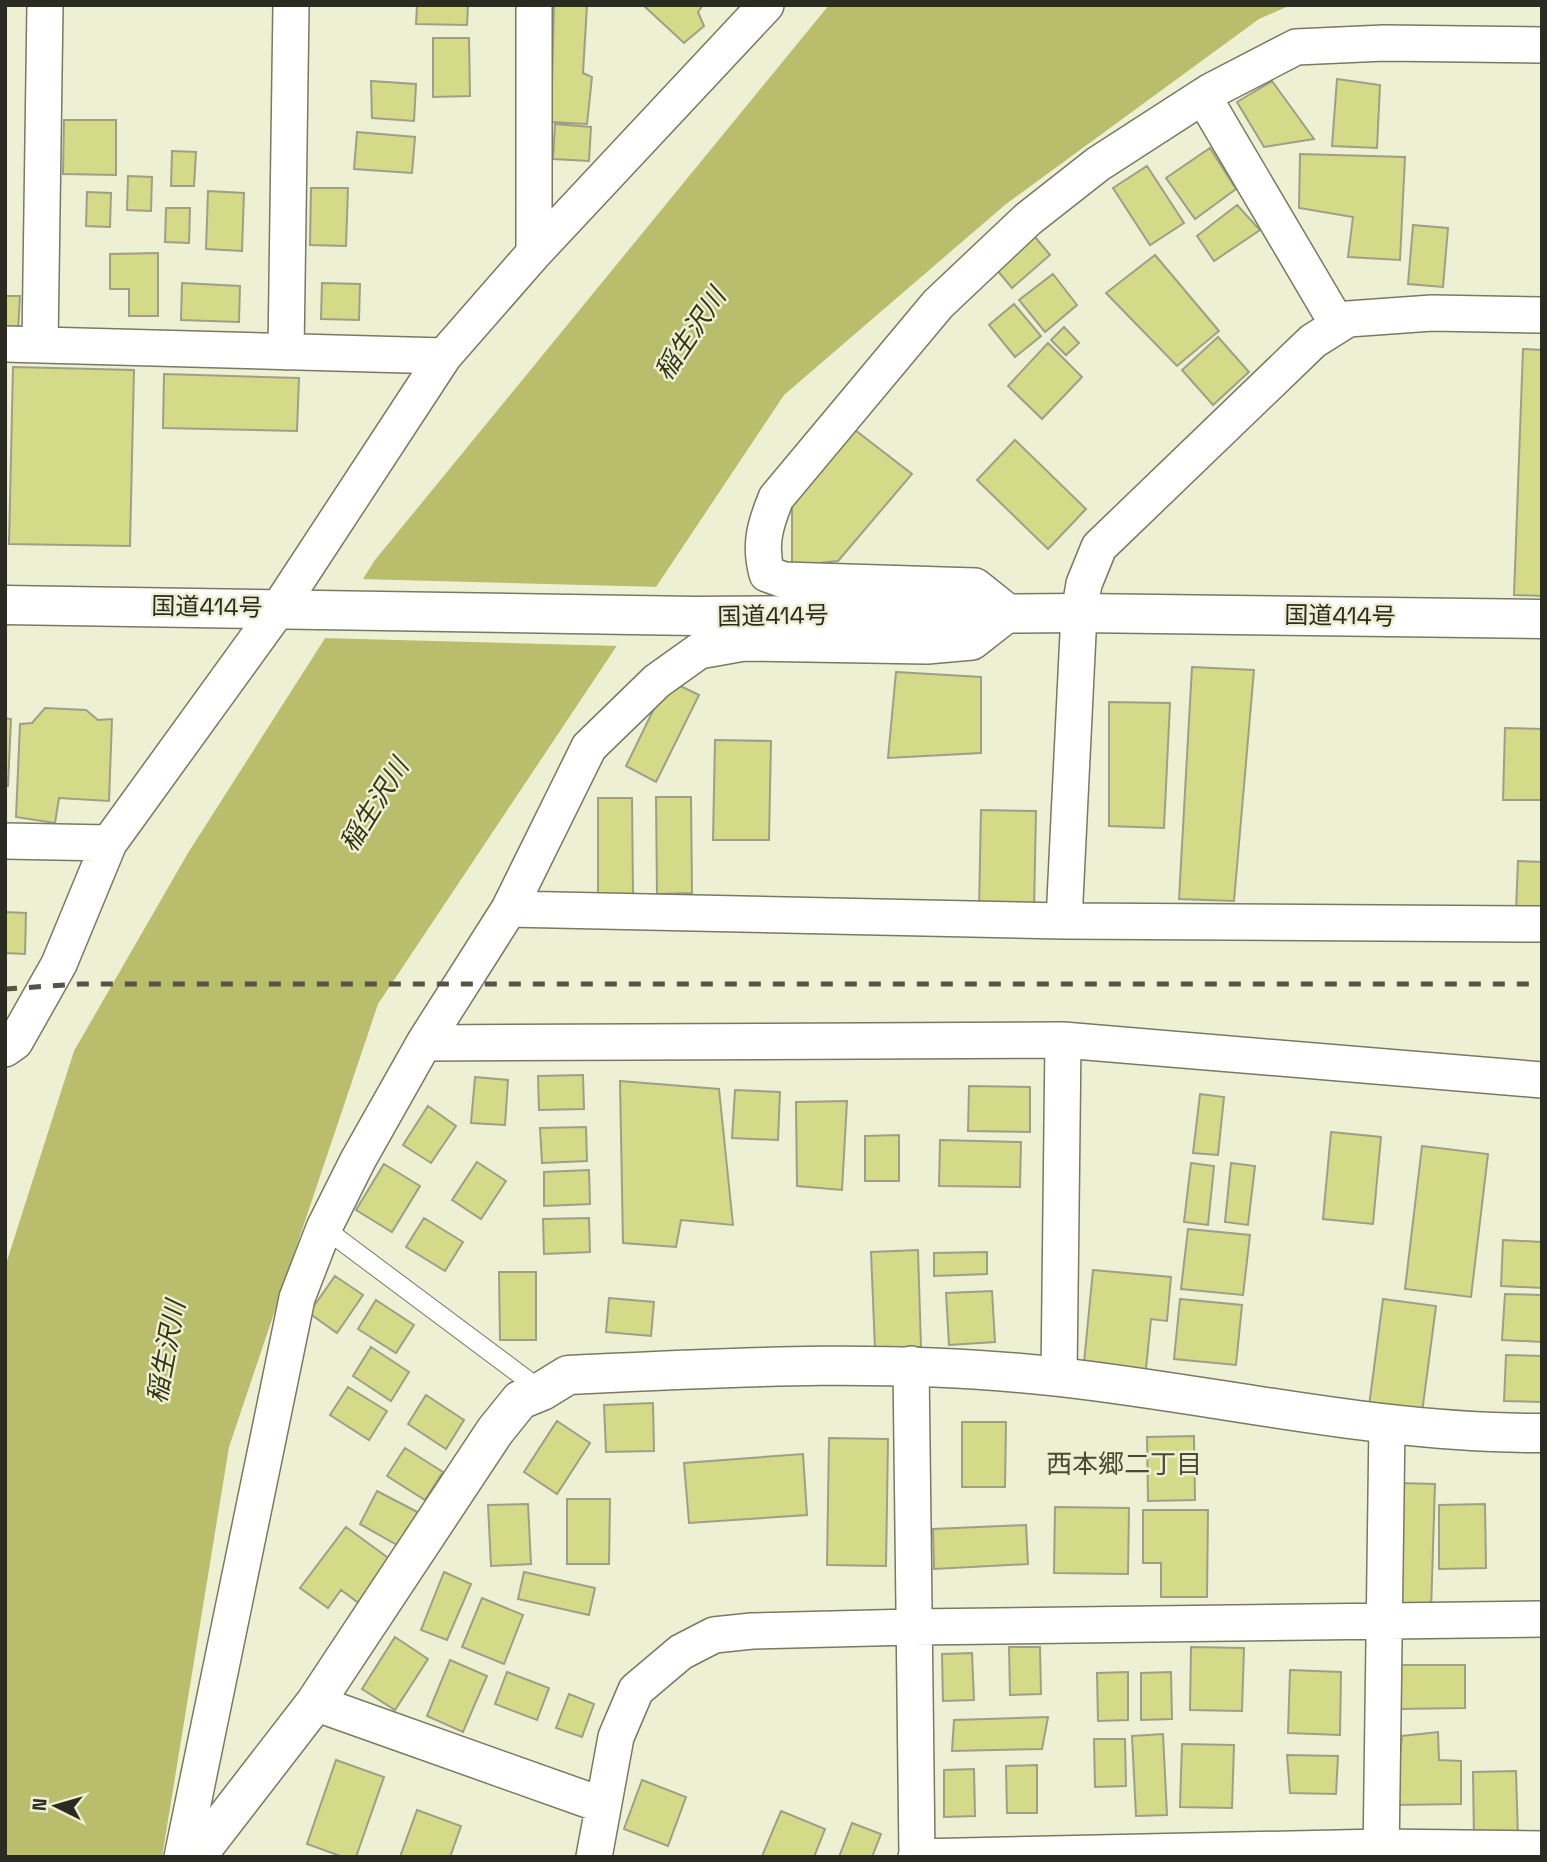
<svg xmlns="http://www.w3.org/2000/svg" width="1547" height="1862" viewBox="0 0 1547 1862" font-family="'Space Grotesk','Noto Sans JP',sans-serif">
  <style>
    .water { fill: #b9bd6c }
    .pier { fill: #eef0d4 }
    .building { fill: #d5da89; stroke: #9da086; stroke-width: 2 }
    .lines { fill: none; stroke-linecap: round; stroke-linejoin: round }
    .service-casing { stroke: #787a61; stroke-width: 20 }
    .minor-casing { stroke: #787a61; stroke-width: 38 }
    .tertiary-casing { stroke: #787a61; stroke-width: 41 }
    .trunk-casing { stroke: #787a61; stroke-width: 41 }
    .service { stroke: #fff; stroke-width: 18 }
    .minor { stroke: #fff; stroke-width: 35 }
    .tertiary { stroke: #fff; stroke-width: 38 }
    .trunk { stroke: #fff; stroke-width: 38 }
    .rail { stroke: #545546; stroke-width: 5; stroke-dasharray: 12 12; stroke-linecap: butt }
    .labels { text-anchor: middle; stroke-width: 5; stroke-linejoin: round; paint-order: stroke }
    .street-label { font-size: 24px; fill: #2b2c21; stroke: #eef0d4 }
    .water-label { font-size: 26px; font-style: italic; fill: #333512; stroke: #eef0d4 }
    .neighbourhood-label { font-size: 26px; fill: #494b34; stroke: #eef0d4 }
  </style>
  <rect width="100%" height="100%" fill="#eef0d4"/>
  <!-- water -->
  <path class="water" d="M829,5H1291L1259,19L1006,204L784,395L378,1004L229,1447L162,1857H5V1267L74,1051L188,853L375,560Z"/>
  <!-- pier -->
  <path class="pier" d="M359,579L660,587L621,646L321,638Z"/>
  <!-- building -->
  <path class="building" d="M417,5H468L467,25L416,24Z
    M554,5H587L583,73L592,77L587,124L551,122Z
    M643,5H703L698,12L704,26L684,43Z
    M433,38H469L470,96L433,97Z
    M1337,79L1380,85L1377,148L1332,146Z
    M371,81L416,84L414,121L372,118Z
    M1272,81L1314,139L1264,147L1237,102Z
    M64,120H116V175L63,174Z
    M555,124L591,127L589,161L553,159Z
    M357,132L415,137L412,173L354,169Z
    M1210,148L1236,189L1195,219L1166,178Z
    M172,151L196,152L194,186H171Z
    M1300,154L1405,157L1400,260L1348,257L1353,217L1299,208Z
    M1147,166L1184,223L1150,245L1113,188Z
    M128,176L152,177L151,211L127,210Z
    M311,188H348L346,246L310,245Z
    M208,191L244,193L242,251L206,249Z
    M87,192L111,193L110,227L86,226Z
    M1237,205L1260,230L1214,261L1197,236Z
    M166,208H190L189,243L165,242Z
    M1413,225L1448,228L1443,287L1408,284Z
    M1035,237L1050,255L1012,288L997,270Z
    M158,253V316H129V289H110V254Z
    M1155,255L1219,331L1177,366L1106,293Z
    M1053,274L1077,305L1045,332L1019,300Z
    M182,283L240,286L239,322L181,320Z
    M322,283L360,284L359,320L321,319Z
    M5,296H20L18,331L5,330Z
    M1014,304L1041,336L1015,357L989,325Z
    M1064,327L1079,343L1066,355L1051,340Z
    M1218,337L1249,372L1213,405L1182,370Z
    M1048,343L1082,377L1042,419L1008,386Z
    M1523,349L1542,350V596L1514,595Z
    M13,367L134,370L130,546L9,544Z
    M164,374L299,378L297,431L163,428Z
    M855,430L912,474L838,561L792,566V506Z
    M1015,440L1086,509L1048,549L977,480Z
    M1192,667L1254,670L1234,901L1179,899Z
    M896,672L981,677V753L888,758Z
    M668,680L699,695L656,782L626,766Z
    M1109,702L1170,703L1164,828L1109,826Z
    M45,708L86,710L98,720L112,719L109,801L59,798L55,823L16,817L20,724L32,723Z
    M5,718L11,719L8,786H5Z
    M1505,728L1542,729V800H1503Z
    M715,740L771,741L769,840H713Z
    M656,797H691L692,893L657,894Z
    M598,798H632L633,894H598Z
    M981,810L1036,811L1034,911L979,909Z
    M1518,861L1542,862V912L1516,911Z
    M5,912L26,913L25,954L5,953Z
    M583,1075L584,1109L539,1110L538,1076Z
    M475,1077L508,1080L505,1125L471,1123Z
    M620,1081L719,1089L733,1225L681,1220L676,1247L623,1243Z
    M969,1086L1030,1087V1132L968,1131Z
    M735,1090L780,1092L778,1140L732,1138Z
    M1200,1094L1224,1097L1218,1155L1193,1153Z
    M847,1101L842,1190L797,1186L796,1102Z
    M428,1106L456,1126L431,1163L403,1145Z
    M586,1127L587,1161L542,1163L540,1128Z
    M1331,1132L1381,1137L1373,1224L1323,1219Z
    M899,1135V1181H865V1136Z
    M940,1140L1021,1142L1020,1187L939,1186Z
    M1422,1146L1488,1154L1471,1297L1405,1289Z
    M477,1162L506,1181L481,1219L452,1200Z
    M1191,1163L1214,1166L1208,1225L1184,1222Z
    M1231,1163L1255,1166L1248,1225L1225,1222Z
    M384,1164L420,1186L392,1232L356,1210Z
    M589,1170L590,1204L544,1206V1172Z
    M424,1218L463,1242L445,1271L406,1247Z
    M589,1218L590,1252L544,1254L543,1219Z
    M1188,1229L1250,1235L1243,1295L1181,1289Z
    M1503,1240L1542,1242V1288L1501,1286Z
    M918,1250L921,1347L875,1349L871,1252Z
    M987,1252V1274L934,1276V1253Z
    M1093,1270L1171,1277L1167,1321L1151,1319L1145,1379L1083,1373Z
    M499,1272H536V1340H500Z
    M335,1276L363,1295L337,1333L309,1313Z
    M992,1291L995,1342L949,1345L946,1293Z
    M1505,1294L1542,1295V1342L1502,1340Z
    M609,1298L654,1302L651,1336L606,1332Z
    M1180,1299L1242,1305L1236,1365L1174,1359Z
    M1383,1299L1436,1306L1422,1413L1369,1406Z
    M376,1300L414,1325L396,1353L358,1329Z
    M371,1347L409,1372L391,1401L353,1376Z
    M1506,1355L1542,1356V1402L1504,1401Z
    M348,1387L387,1411L369,1440L330,1415Z
    M426,1395L464,1420L446,1449L408,1424Z
    M653,1403L654,1451L606,1452L604,1405Z
    M557,1421L590,1443L557,1494L524,1472Z
    M962,1422H1006L1005,1487H962Z
    M1194,1436L1195,1500L1148,1501L1147,1437Z
    M829,1438L888,1439L886,1566L827,1565Z
    M405,1448L443,1472L425,1500L387,1476Z
    M803,1454L807,1515L689,1523L684,1463Z
    M1400,1483L1435,1484L1431,1612L1396,1611Z
    M377,1491L425,1516L404,1549L360,1524Z
    M567,1499H610L609,1564H567Z
    M528,1504L531,1564L491,1566L488,1505Z
    M1485,1504L1486,1568L1439,1569V1505Z
    M1055,1507L1129,1508L1128,1574L1054,1573Z
    M1143,1510H1208L1207,1597H1161V1563H1143Z
    M1026,1525L1028,1564L934,1569L933,1529Z
    M346,1527L391,1560L360,1604L341,1590L328,1608L300,1588Z
    M444,1572L471,1584L447,1640L421,1630Z
    M524,1572L595,1588L589,1615L518,1599Z
    M482,1598L523,1615L504,1664L462,1647Z
    M395,1637L428,1659L395,1710L362,1689Z
    M1009,1647H1040L1041,1694L1010,1695Z
    M1191,1647L1244,1648L1242,1711L1190,1710Z
    M972,1653L974,1700L943,1701L942,1654Z
    M450,1660L487,1676L463,1732L427,1716Z
    M1398,1665H1465V1708L1398,1709Z
    M1290,1670L1341,1672L1340,1735L1288,1733Z
    M507,1672L549,1688L537,1720L495,1704Z
    M1128,1672V1720L1098,1721L1097,1673Z
    M1171,1672L1172,1719L1141,1720V1673Z
    M569,1694L594,1704L582,1737L556,1728Z
    M1048,1717L1042,1749L952,1751L954,1720Z
    M1438,1732L1439,1760L1461,1761V1804L1394,1805L1402,1736Z
    M1163,1734L1167,1815L1136,1816L1132,1736Z
    M1094,1739H1125L1126,1786L1095,1787Z
    M1182,1744L1234,1745L1232,1808L1180,1807Z
    M1287,1755L1338,1756L1336,1794L1290,1793Z
    M336,1760L384,1777L356,1857H343L307,1844Z
    M1037,1765V1813H1007L1006,1766Z
    M974,1769L975,1816L944,1817V1770Z
    M1516,1771L1518,1839L1474,1840L1473,1772Z
    M642,1780L686,1797L668,1846L624,1829Z
    M417,1810L461,1826L450,1857H400Z
    M781,1811L825,1829L814,1857L762,1856Z
    M852,1823L881,1834L872,1857H839Z"/>
  <g class="lines">
    <!-- service casing -->
    <g class="service-casing">
      <path id="service" d="M324,1228L542,1391"/>
    </g>
    <!-- minor casing -->
    <g class="minor-casing">
      <path id="minor" d="M534,5V253
        M1203,96L1338,325
        M5,344L444,356
        M40,345L45,5
        M286,352L291,5
        M5,841L109,843
        M509,909L1064,921L1542,924
        M1064,921L1079,613L1084,584L1099,547L1313,341L1348,319L1432,313L1542,315
        M424,1043L1063,1040L1542,1080
        M5,1049L15,1042L59,964L109,843L279,608L444,356L534,253L766,5
        M911,1364L917,1856
        M1059,1377L1063,1040
        M315,1703L602,1805
        M182,1857L297,1298L324,1228L358,1160L424,1043L509,909L589,747L657,681L699,651L744,643L927,646L972,642L1009,613L975,586L784,580L767,574C759,545 765,525 776,498L938,304L1028,219L1098,164L1211,91L1296,47L1384,43L1542,45
        M594,1857L616,1737L636,1690L681,1652L714,1635L752,1631L913,1627L1542,1619
        M916,1857L1381,1847L1542,1849
        M1381,1857L1387,1424"/>
    </g>
    <!-- tertiary casing -->
    <g class="tertiary-casing">
      <path id="tertiary" d="M196,1857L315,1703L495,1431L520,1400L542,1391L568,1375C731,1367 896,1358 1059,1377C1220,1395 1379,1434 1542,1433"/>
    </g>
    <!-- trunk casing -->
    <g class="trunk-casing">
      <path id="trunk" d="M5,605L695,616L1079,613L1542,619"/>
    </g>
    <!-- service -->
    <use href="#service" class="service"/>
    <!-- minor -->
    <use href="#minor" class="minor"/>
    <!-- tertiary -->
    <use href="#tertiary" class="tertiary"/>
    <!-- trunk -->
    <use href="#trunk" class="trunk"/>
    <!-- rail -->
    <path class="rail" d="M5,989L80,984H1542"/>
  </g>
  <g class="labels">
    <!-- street labels -->
    <g class="street-label">
      <text transform="translate(207 607) rotate(1)" y="8">国道414号</text>
      <text transform="translate(773 616) rotate(-1)" y="8">国道414号</text>
      <text transform="translate(1340 616) rotate(1)" y="8">国道414号</text>
    </g>
    <!-- water labels -->
    <g class="water-label">
      <text transform="translate(690 334) rotate(-56)" y="9">稲生沢川</text>
      <text transform="translate(374 805) rotate(-58)" y="9">稲生沢川</text>
      <text transform="translate(166 1352) rotate(-79)" y="9">稲生沢川</text>
    </g>
    <!-- neighbourhood labels -->
    <g class="neighbourhood-label">
      <text x="1124" y="1473">西本郷二丁目</text>
    </g>
  </g>
  <!-- border -->
  <rect width="1547" height="1862" fill="none" stroke="#2b2c21" stroke-width="14"/>
  <!-- north arrow -->
  <g transform="translate(56 1806) rotate(275)" stroke="#eef0d4" stroke-width="5" paint-order="stroke">
  <path d="M0-5L12 26L0 18L-12 26Z" fill="#2b2c21"/>
  <text y="-10" font-size="19" font-weight="bold" text-anchor="middle" fill="#2b2c21">N</text>
  </g>
</svg>
